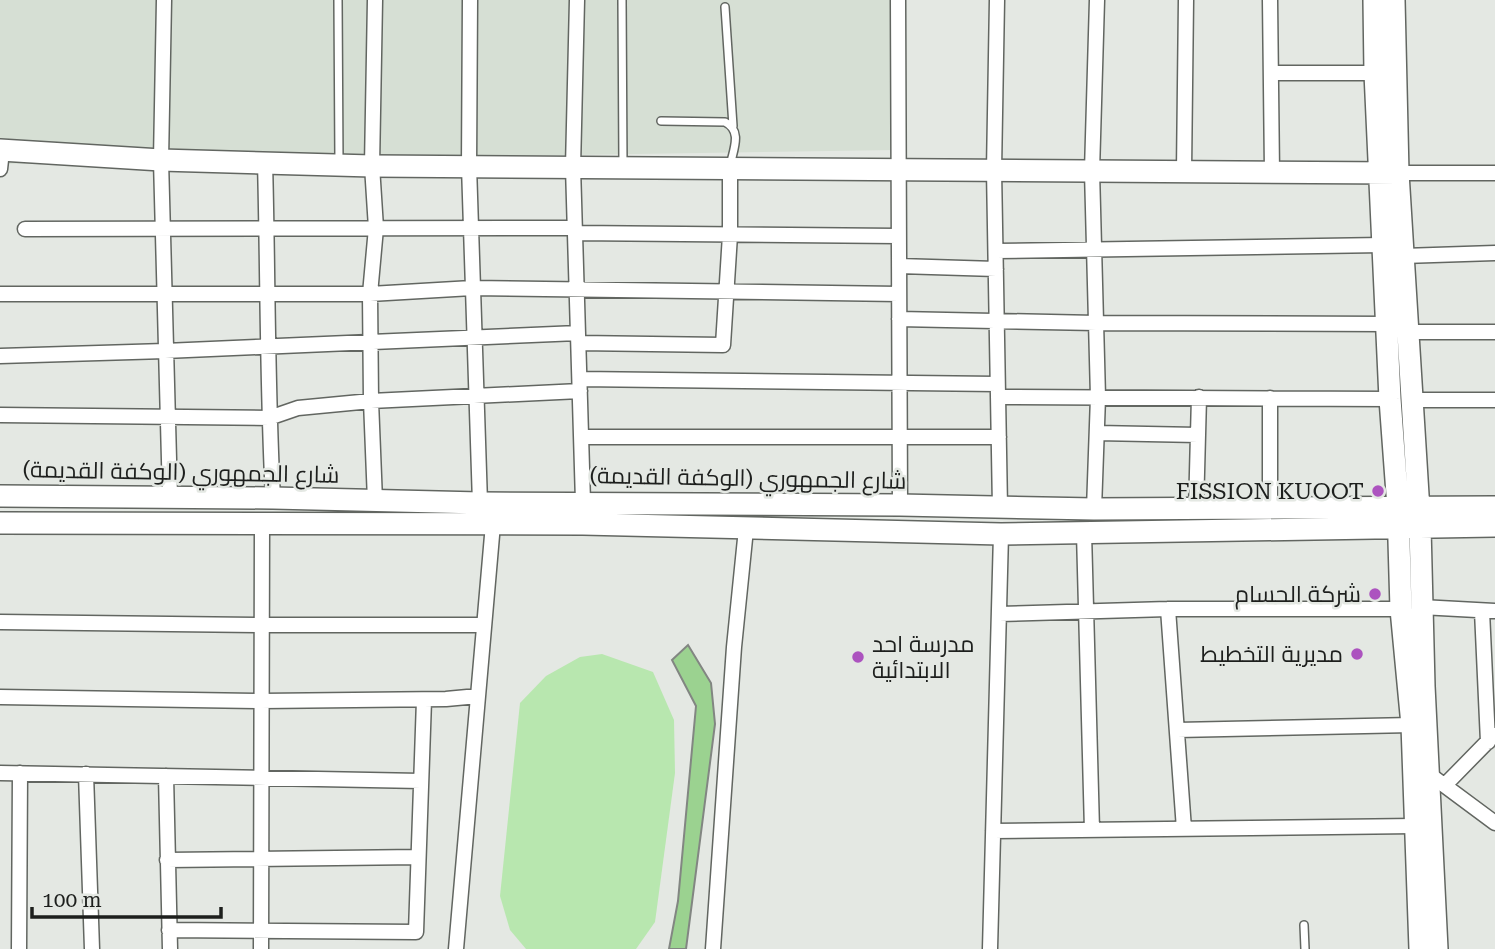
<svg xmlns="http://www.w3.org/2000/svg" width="1495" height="949" viewBox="0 0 1495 949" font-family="'Roboto Serif',Cairo,serif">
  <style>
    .built { fill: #d6dfd4 }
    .green { fill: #b8e7af }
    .building { fill: #9bd290; stroke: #828682; stroke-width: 2 }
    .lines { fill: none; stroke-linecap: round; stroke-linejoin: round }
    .lane-casing { stroke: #626661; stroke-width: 10 }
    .street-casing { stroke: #626661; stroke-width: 17 }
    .secondary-casing { stroke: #626661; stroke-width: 24 }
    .lane { stroke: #fff; stroke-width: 7 }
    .street { stroke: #fff; stroke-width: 14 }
    .secondary { stroke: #fff; stroke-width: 21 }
    .poi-dot { fill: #ac53bf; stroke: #e4e8e3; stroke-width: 2.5 }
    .labels { text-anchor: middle; stroke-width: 5; stroke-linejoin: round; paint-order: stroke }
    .street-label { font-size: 23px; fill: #1d1f1d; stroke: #e4e8e3 }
    .poi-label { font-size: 23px; fill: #1d1f1d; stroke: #e4e8e3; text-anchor: end }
  </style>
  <rect width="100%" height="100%" fill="#e4e8e3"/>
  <!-- built -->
  <path class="built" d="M0,0H893L896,150L0,164Z"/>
  <!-- green -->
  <path class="green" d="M602,654L653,672L674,720L675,773L655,922L636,949H526L510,930L500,896L520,703L546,676L580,657Z"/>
  <!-- building -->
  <path class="building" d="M688,645L711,683L715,724L686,949H669L678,901L696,706L672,660Z"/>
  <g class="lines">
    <!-- lane casing -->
    <g class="lane-casing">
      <path id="lane" d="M338,0L339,163
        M622,0L623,166
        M725,7L733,126
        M661,121L725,122C743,131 733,150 730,166
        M1304,925L1305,949"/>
    </g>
    <!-- street casing -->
    <g class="street-casing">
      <path id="street" d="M164,0L161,160L170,497
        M375,0L372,166L376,228L370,294L371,401L375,501
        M470,0L469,166L480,503
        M577,0L573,167L583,502
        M898,0L900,505
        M997,0L994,170L1000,508
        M1270,0L1272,172
        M1271,73H1375
        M265,162C268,274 267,386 273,498
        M0,169L2,151
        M1184,171L1186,0
        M1398,173H1495
        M25,229L575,228
        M575,233L898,236
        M996,251L1383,245
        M1403,256L1495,253
        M899,266L996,269
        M0,294H370L472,288L899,294
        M899,319L1096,323L1388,324
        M1407,332H1495
        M579,343L723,345L730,235V168
        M0,356L165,351L578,333
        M580,379L997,384
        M998,397L1390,399
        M1270,398V507
        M1411,400H1495
        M0,415L269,418L298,408L371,401L580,391
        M1097,433L1198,435
        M582,437H999
        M1094,509L1098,397L1092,171L1097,0
        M1196,510L1199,397
        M1084,533L1092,830
        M1421,607L1495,611
        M1168,609L1184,829
        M1482,611L1488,742
        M999,614L1168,609H1401
        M0,622L263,625H484
        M0,697L262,701L446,699L478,696
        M1177,730L1412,725
        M0,773L421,781
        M86,774L92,949
        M1429,774L1495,823
        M166,776L170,949
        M1446,784L1494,735
        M993,831L1415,826
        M167,860L418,857
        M169,930L416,932L424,700
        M19,949L20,773
        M261,949L262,524
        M456,949L493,524
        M713,949L734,647L746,529
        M990,949L1001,534"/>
    </g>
    <!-- secondary casing -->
    <g class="secondary-casing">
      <path id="secondary" d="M1374,0L1375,73L1390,399L1398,507L1401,609L1412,725L1420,949
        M1394,0L1398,173L1420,527L1424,686L1437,949
        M0,150L161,160L372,166L1398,173
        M0,496L273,498L480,503L900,505L1094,509L1495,507
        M0,523L583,524L1001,534L1495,526"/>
    </g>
    <!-- lane -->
    <use href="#lane" class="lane"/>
    <!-- street -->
    <use href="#street" class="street"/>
    <!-- secondary -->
    <use href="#secondary" class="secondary"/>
  </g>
  <!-- markers -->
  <g class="poi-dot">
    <circle cx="1378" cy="491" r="7"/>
    <circle cx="1375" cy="594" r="7"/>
    <circle cx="1357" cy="654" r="7"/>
    <circle cx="858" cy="657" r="7"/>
  </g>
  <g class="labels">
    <!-- street labels -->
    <g class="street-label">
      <text transform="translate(181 472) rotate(1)" y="8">شارع الجمهوري (الوكفة القديمة)</text>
      <text transform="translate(748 478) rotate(1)" y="8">شارع الجمهوري (الوكفة القديمة)</text>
    </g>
    <!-- poi labels -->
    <g class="poi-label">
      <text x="1364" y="499">FISSION KUOOT</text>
      <text x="1361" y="602">شركة الحسام</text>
      <text x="872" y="652" text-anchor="start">مدرسة احد<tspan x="872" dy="26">الابتدائية</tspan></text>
      <text x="1343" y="662">مديرية التخطيط</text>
    </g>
  </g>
  <!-- scale -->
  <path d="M32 907v10h189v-10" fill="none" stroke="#1d1f1d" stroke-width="3.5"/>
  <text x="42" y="907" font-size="21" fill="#1d1f1d" stroke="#e4e8e3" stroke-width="5" paint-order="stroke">100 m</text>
</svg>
